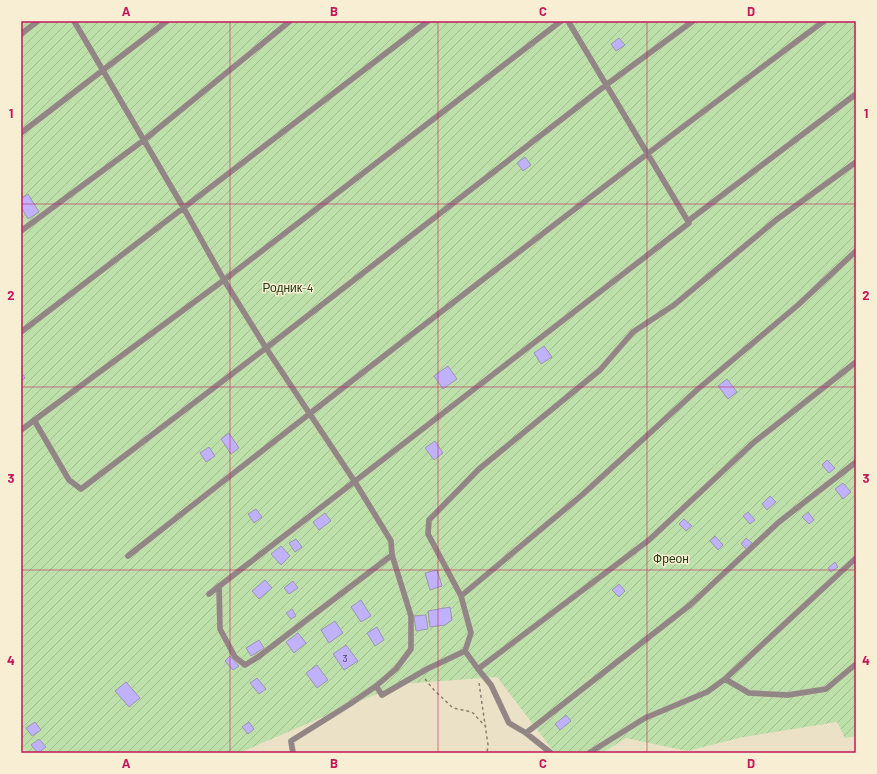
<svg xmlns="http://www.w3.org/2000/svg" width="877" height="774" viewBox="0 0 877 774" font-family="Barlow,sans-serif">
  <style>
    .garden { fill: url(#garden-furrows) }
    .building { fill: #c0b2fa; stroke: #9b97b0 }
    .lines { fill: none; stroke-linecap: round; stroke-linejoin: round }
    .lane-casing { stroke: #c6bda6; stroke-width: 6 }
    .path { stroke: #88816f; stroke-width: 1.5; stroke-dasharray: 3 3; stroke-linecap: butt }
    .lane { stroke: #928585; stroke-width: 5.5 }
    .grid { fill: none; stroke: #c2185b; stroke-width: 1; stroke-opacity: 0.55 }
    .labels { text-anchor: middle; stroke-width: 3; stroke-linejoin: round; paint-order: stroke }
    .number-label { font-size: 10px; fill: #47414c }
    .park-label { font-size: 12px; fill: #233d0f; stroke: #f8eed3 }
    .neatline { fill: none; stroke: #c2185b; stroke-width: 1.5 }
    .grid-label { font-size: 13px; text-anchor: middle; font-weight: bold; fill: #c2185b }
  </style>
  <defs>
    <pattern id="garden-furrows" width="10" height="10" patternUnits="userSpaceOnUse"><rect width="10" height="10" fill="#bddfa9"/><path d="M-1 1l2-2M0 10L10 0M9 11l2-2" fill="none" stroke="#a2bf90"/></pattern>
  </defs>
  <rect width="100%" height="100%" fill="#ebe1c6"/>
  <!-- garden -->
  <path class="garden" d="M21,21H856V736L845,738L837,722L743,737L687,751L626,738L602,753H555L497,677L400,684L239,753H27L21,745Z"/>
  <!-- building -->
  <path class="building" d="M619,38L625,45L616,51L611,44Z
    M525,157L531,165L523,171L517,163Z
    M28,194L39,212L28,219L21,207V199Z
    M544,346L552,357L541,364L534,353Z
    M448,366L457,379L443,389L434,376Z
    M21,372L25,378L21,381Z
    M727,379L737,392L728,399L718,386Z
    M229,433L239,448L231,454L221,439Z
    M435,441L443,453L434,460L425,448Z
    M209,447L215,456L206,462L200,453Z
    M827,460L835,468L829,473L822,465Z
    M843,483L851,492L843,499L835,489Z
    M770,496L776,502L767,510L762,504Z
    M256,509L262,517L254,523L248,514Z
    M748,512L755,520L750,524L743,516Z
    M808,512L814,520L809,524L802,517Z
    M325,513L331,521L319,530L313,522Z
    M684,519L692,526L686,531L679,524Z
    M715,536L723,545L718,550L710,541Z
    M746,538L752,543L746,549L741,544Z
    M296,539L302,547L295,552L289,543Z
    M281,546L290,556L281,565L271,554Z
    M835,562L838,567L831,572L828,568Z
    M437,570L442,586L430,590L425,573Z
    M265,580L272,588L259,599L252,591Z
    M293,581L298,588L289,594L284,588Z
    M619,584L625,591L619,597L612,590Z
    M361,600L371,616L361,622L351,607Z
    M450,607L452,620L445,625L430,627L428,611Z
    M292,609L296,616L291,619L286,613Z
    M426,615L428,629L416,631L414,616Z
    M335,621L343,633L329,643L321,630Z
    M377,627L384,640L375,646L367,633Z
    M298,633L306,643L294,653L286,642Z
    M259,640L264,648L251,656L246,648Z
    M346,645L358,661L344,670L333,654Z
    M230,656L239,666L233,670L225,661Z
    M317,665L328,680L317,688L306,673Z
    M257,678L266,689L259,694L250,683Z
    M126,682L140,698L129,707L115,691Z
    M566,715L571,721L560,730L555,724Z
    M35,722L41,730L32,736L26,728Z
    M249,722L254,729L248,734L242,727Z
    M39,739L46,747L38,753L31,745Z"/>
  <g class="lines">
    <!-- lane casing -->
    <g class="lane-casing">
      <path id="lane" d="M74,21L183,207L224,280L266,348L355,482L391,541L392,555L411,616V649L396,669L376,686L350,704L291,741L293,753
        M21,34L38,21
        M21,133L167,21
        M688,221L856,94
        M21,231L144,140L290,21
        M21,332L428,21
        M34,420L69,480L81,489L266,348L606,85L693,21
        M21,430L224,280L561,21
        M128,556C358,375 589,196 824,21
        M219,586L220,629L235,657L245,665L258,657L392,555
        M209,594L689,223L568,21
        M461,596L582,495L698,389L798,305L856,251
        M465,651L478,669L491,685L509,723L526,733L690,605L779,522L856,462
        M478,669L649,540L753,443L856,362
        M725,679L749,693L788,695L826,689L856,664
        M376,686L382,695L427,669L465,651L471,633L461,596L428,534L429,520L479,469L600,370L633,332L674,305L776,220L856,162
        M526,733L551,753
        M589,753L645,718L707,692L725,679L856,558"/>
    </g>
    <!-- path -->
    <path class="path" d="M425,679L434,690L453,708L472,712L486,727
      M479,683L488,745L487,753"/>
    <!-- lane -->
    <use href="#lane" class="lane"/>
  </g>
  <!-- grid -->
  <path class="grid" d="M230,21V753M438,21V753M647,21V753M21,204H856M21,387H856M21,570H856"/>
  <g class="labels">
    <!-- number labels -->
    <g class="number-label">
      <text x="345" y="662">3</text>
    </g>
    <!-- park labels -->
    <g class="park-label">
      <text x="288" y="292">Родник-4</text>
      <text x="671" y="563">Фреон</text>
    </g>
  </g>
  <!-- border -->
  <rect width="877" height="774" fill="none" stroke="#f8eed3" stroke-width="44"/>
  <rect x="22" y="22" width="833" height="730" class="neatline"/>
  <g class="grid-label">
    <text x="126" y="16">A</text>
    <text x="334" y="16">B</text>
    <text x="543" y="16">C</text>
    <text x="751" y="16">D</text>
    <text x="11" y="118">1</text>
    <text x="866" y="118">1</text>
    <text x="11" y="300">2</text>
    <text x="866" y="300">2</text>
    <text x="11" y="483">3</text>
    <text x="866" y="483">3</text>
    <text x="11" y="665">4</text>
    <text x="866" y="665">4</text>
    <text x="126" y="768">A</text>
    <text x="334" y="768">B</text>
    <text x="543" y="768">C</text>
    <text x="751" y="768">D</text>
  </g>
</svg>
